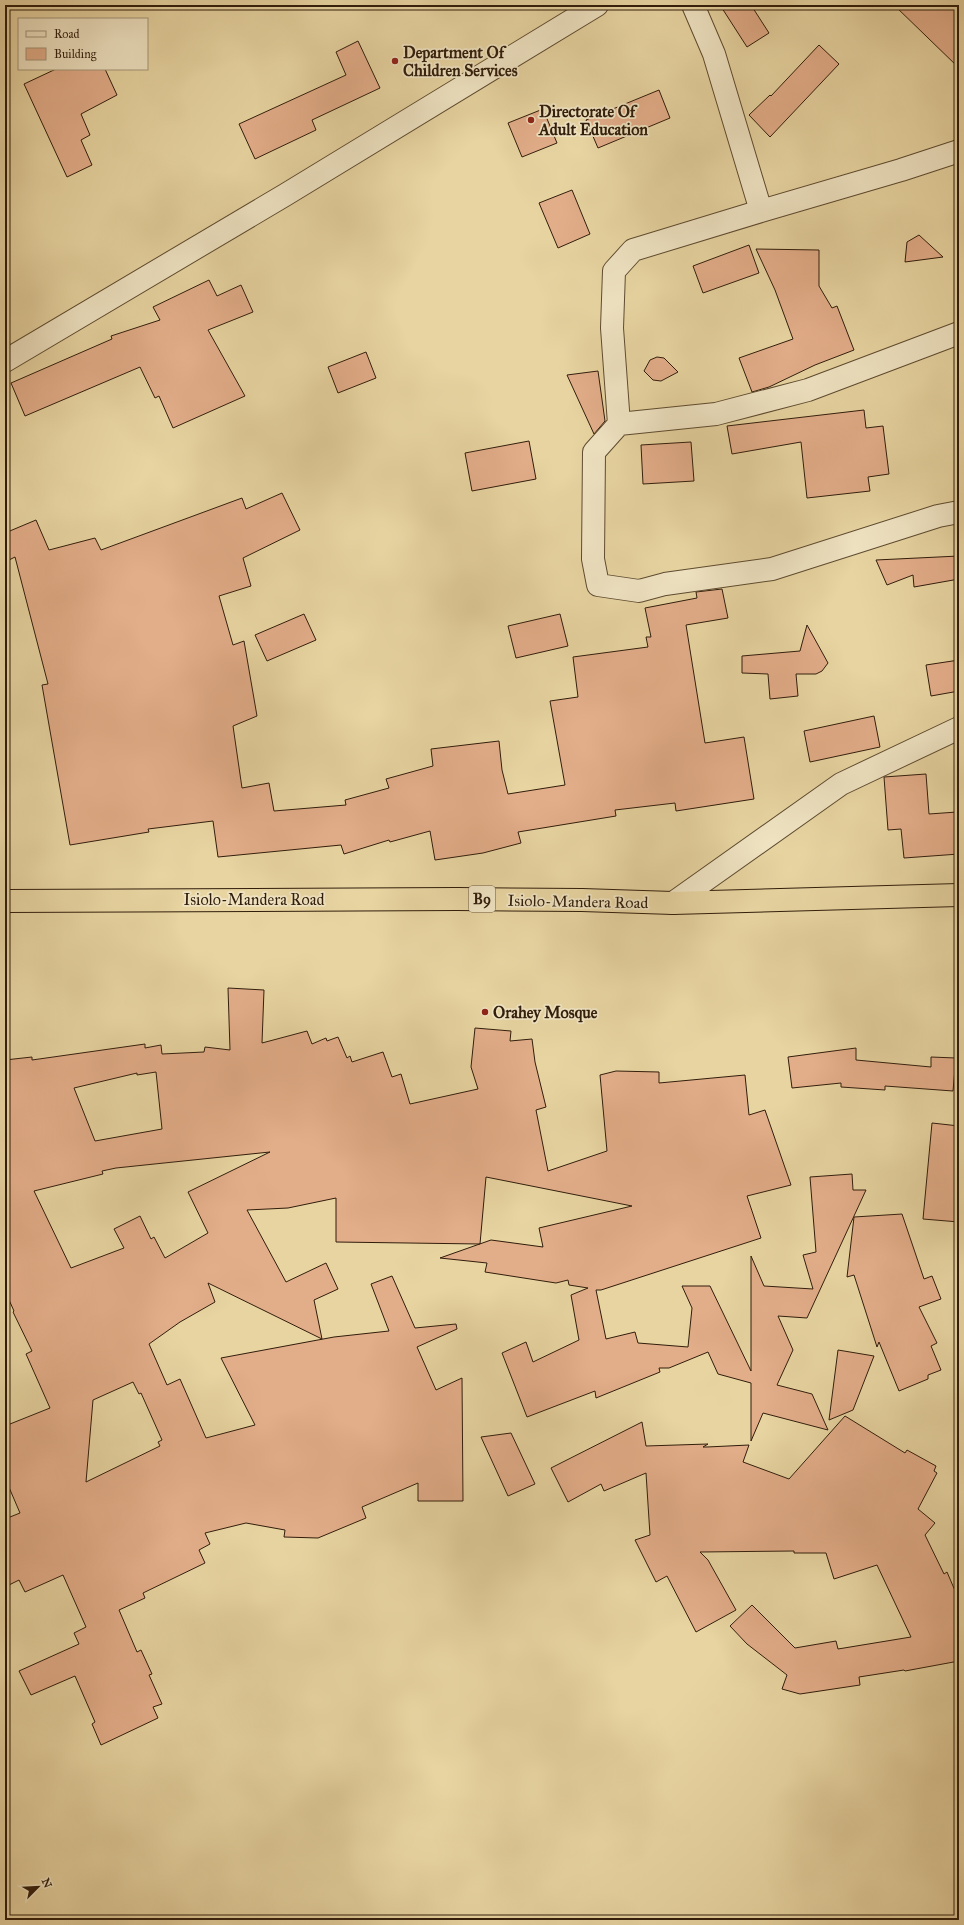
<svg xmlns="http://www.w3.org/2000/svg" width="964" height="1925" viewBox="0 0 964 1925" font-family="'IM FELL Great Primer',serif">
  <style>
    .building { fill: #e2ad89; stroke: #311d0b; fill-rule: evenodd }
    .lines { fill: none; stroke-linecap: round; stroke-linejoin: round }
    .street-casing { stroke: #5e4b30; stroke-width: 24 }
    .highway-casing { stroke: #311d0b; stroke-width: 24 }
    .street { stroke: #efe3c2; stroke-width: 22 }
    .highway { stroke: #e7d4a1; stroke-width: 22 }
    .poi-dot { fill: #8f2418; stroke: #efe3c2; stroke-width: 1.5 }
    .labels { text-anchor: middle; stroke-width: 3.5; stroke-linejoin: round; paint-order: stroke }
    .shield { fill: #efe3c2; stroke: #6a5842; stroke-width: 1 }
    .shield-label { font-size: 15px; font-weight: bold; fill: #311d0b }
    .poi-label { font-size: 16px; font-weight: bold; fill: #311d0b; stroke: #efe3c2; text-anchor: start }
    .street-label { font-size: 16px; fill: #311d0b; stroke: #efe3c2 }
  </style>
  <rect width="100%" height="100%" fill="#e7d4a1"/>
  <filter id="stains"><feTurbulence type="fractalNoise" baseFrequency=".005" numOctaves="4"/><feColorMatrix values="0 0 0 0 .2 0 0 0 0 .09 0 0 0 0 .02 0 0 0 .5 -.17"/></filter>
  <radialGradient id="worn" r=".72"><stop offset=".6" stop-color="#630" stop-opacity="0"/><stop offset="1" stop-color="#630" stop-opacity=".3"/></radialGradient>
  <!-- building -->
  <path class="building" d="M720,5H751L769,33L747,47Z
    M894,5H949L959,15V68Z
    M358,41L380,88L312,120L316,130L255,159L239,124L346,75L336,52Z
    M819,45L839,64L770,137L749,115L770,95L771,96Z
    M56,69H105L117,95L81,114L90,135L81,140L92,165L67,177L24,84Z
    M659,90L670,118L598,148L586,120Z
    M543,109L557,143L522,157L508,123Z
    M572,190L590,234L558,248L539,203Z
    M919,235L943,257L905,262L907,242Z
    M749,245L759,273L703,293L693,266Z
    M756,249L819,250V286L832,308L837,306L854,350L815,365L769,387L752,392L739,358L793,339L775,290Z
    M209,280L217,296L241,285L253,312L208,330L245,396L173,428L159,396L155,398L140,367L25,416L11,383L112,339L111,336L160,320L153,307Z
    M366,352L376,378L338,393L328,367Z
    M657,357L664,358L678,372L661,381L653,380L644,371L650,360Z
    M598,371L605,421L594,434L567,375Z
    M864,410L866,428L883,426L889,474L868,477L870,491L807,498L801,442L732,454L727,426Z
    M529,441L536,479L472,491L465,453Z
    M691,442L694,481L643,484L641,445Z
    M282,493L300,530L243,558L251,586L219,596L233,645L244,641L257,716L233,726L242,788L269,783L274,811L346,805L345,800L389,788L386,779L433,766L431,749L499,741L502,770L508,794L565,785L550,701L578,697L573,657L648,647L646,637H651L645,608L697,598L696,592L722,589L728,618L686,625L705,743L744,737L754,799L676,811L675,803L615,810L616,816L518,832L521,843L483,853L435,860L430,831L390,842L389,840L344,854L341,845L218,857L213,821L148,829L149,832L70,845L42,685L48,684L15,557L5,562V533L36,520L49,550L95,538L101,550L242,498L246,509Z
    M959,556V579L914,587L913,575L887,585L876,560Z
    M304,614L316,640L267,661L255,635Z
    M560,614L568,646L516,658L508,626Z
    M807,625L828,663L822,671L816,674H796L798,696L770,699L768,674L742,673V656L800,651Z
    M959,660V691L931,696L926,665Z
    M874,716L880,747L810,762L804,731Z
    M926,774L929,814L957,812L959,854L904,858L901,829L888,830L884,777Z
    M228,988L264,990L262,1043L307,1031L312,1044L326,1038L327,1041L338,1037L347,1058L350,1056L352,1062L383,1052L392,1077L401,1074L410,1104L478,1089L471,1067L475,1028L511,1031L510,1041L532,1039L535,1062L546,1107L536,1110L548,1171L607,1151L600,1075L616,1071L659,1072V1083L745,1075L749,1115L765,1110L791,1185L747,1196L761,1238L601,1290H596L606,1339L635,1332L638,1343L688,1347L692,1308L682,1286H710L751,1371V1256L764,1286L813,1289L803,1255L816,1252L810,1177L852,1174L853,1190H866L807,1318L778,1316L793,1350L777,1385L812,1394L828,1430L763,1413L751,1441V1383L718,1374L708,1352L669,1368H659L660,1372L596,1398L595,1391L527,1417L502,1353L526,1342L533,1362L579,1340L571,1295L588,1288L569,1285L568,1280L556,1283L485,1272L487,1263L440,1258L491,1240L543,1247L539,1228L632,1206L486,1177L480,1244L336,1242V1198L288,1208L247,1210L286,1282L326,1263L338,1289L314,1300L322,1339L208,1283L215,1302L180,1322L149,1344L167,1385L180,1379L206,1438L255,1425L221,1358L334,1337L389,1331L371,1284L392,1276L415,1328L456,1324L457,1329L417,1347L436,1390L462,1378L463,1501H418V1483L362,1507L366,1518L318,1538L284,1537L285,1530L246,1523L205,1533L210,1544L199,1550L205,1563L143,1593L145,1598L119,1610L137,1652L141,1650L152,1674L149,1675L162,1704L153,1707L158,1718L101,1745L92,1724L95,1722L75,1676L31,1695L19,1671L79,1644L74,1633L86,1627L63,1575L25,1592L19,1580L5,1587V1519L20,1513L5,1478V1426L50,1408L26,1354L32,1351L13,1312L14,1311L5,1291V1060L32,1057V1060L145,1044V1048L161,1045L162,1054L204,1052L205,1047L230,1050ZM156,1072L162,1129L95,1141L74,1088L137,1073V1075ZM270,1152L188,1192L208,1233L165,1258L154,1237L151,1239L140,1216L114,1229L124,1248L71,1268L34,1191L103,1174L102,1171L116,1168ZM133,1382L139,1394L141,1393L162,1440L158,1442L160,1446L86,1482L93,1400Z
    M856,1048V1060L931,1067V1057L956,1058L953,1091L885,1086V1090L841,1087V1083L792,1088L788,1057Z
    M932,1123L959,1126V1222L923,1219Z
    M902,1214L924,1279L932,1276L941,1299L919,1307L937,1343L931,1346L941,1370L928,1375V1379L899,1391L879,1342L877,1347L854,1275L847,1277L854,1217Z
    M838,1350L874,1356L853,1410L829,1420Z
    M845,1416L905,1453L907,1450L936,1466L934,1471L937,1473L918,1509L935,1523L925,1535L944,1574L947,1572L959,1600V1661L905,1671L904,1670L859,1677L860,1685L800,1694L782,1689L787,1675L747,1644L730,1626L752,1605L795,1648L836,1641L838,1649L911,1637L877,1565L834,1579L826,1553H794V1551L700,1552L708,1560L736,1610L696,1632L667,1576L656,1582L635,1540L650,1535L646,1473L604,1491L601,1484L568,1502L551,1468L642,1422L646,1446L708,1444L703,1447H707L749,1445L743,1462L789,1479Z
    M511,1433L535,1484L508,1496L481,1437Z"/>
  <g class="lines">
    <!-- street casing -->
    <g class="street-casing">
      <path id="street" d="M693,5L714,54L761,211L901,170L959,151
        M761,211L633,250L614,271L612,328L619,424L594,452L593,559L598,585L639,591L665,584L772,569L938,516L959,512
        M5,361L285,195L597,5
        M619,424L716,414L808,390L959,333
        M673,903L841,784L959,728"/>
    </g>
    <!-- highway casing -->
    <g class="highway-casing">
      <path id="highway" d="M5,901L457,899L582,900L673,903L959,895"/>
    </g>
    <!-- street -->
    <use href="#street" class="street"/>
    <!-- highway -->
    <use href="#highway" class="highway"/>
  </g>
  <!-- markers -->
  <g class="poi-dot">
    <circle cx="395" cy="61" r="4"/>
    <circle cx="531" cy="120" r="4"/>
    <circle cx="485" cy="1012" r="4"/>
  </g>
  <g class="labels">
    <!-- shield labels -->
    <rect class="shield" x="469" y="886" width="26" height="26" rx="3"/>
    <g class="shield-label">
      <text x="482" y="904">B9</text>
    </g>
    <!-- poi labels -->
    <g class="poi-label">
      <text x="403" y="58">Department Of<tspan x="403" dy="18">Children Services</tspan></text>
      <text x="539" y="117">Directorate Of<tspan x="539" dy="18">Adult Education</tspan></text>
      <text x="493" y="1018">Orahey Mosque</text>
    </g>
    <!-- street labels -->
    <g class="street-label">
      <text x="254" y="905">Isiolo-Mandera Road</text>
      <text transform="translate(578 901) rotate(1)" y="6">Isiolo-Mandera Road</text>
    </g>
  </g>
  <!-- margin -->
  <rect width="964" height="1925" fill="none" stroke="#e7d4a1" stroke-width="20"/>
  <rect x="6" y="6" width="952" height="1913" fill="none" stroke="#311d0b" stroke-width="2"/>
  <rect x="10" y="10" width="944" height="1905" fill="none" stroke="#311d0b"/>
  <!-- legend -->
  <rect x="18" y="18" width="130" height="52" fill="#efe3c2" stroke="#a39479"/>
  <rect x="26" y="31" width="20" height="6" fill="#efe3c2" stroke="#a39479"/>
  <text x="54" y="38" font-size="12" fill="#311d0b">Road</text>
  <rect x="26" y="48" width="20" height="12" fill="#e2ad89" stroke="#a39479"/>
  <text x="54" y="58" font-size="12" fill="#311d0b">Building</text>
  <!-- north arrow -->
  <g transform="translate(38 1887) rotate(66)" stroke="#efe3c2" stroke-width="3" paint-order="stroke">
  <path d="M0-3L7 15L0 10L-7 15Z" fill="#311d0b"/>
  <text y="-6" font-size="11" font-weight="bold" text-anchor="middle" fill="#311d0b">N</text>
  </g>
  <rect width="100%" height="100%" filter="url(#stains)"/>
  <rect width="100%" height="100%" fill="url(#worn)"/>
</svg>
